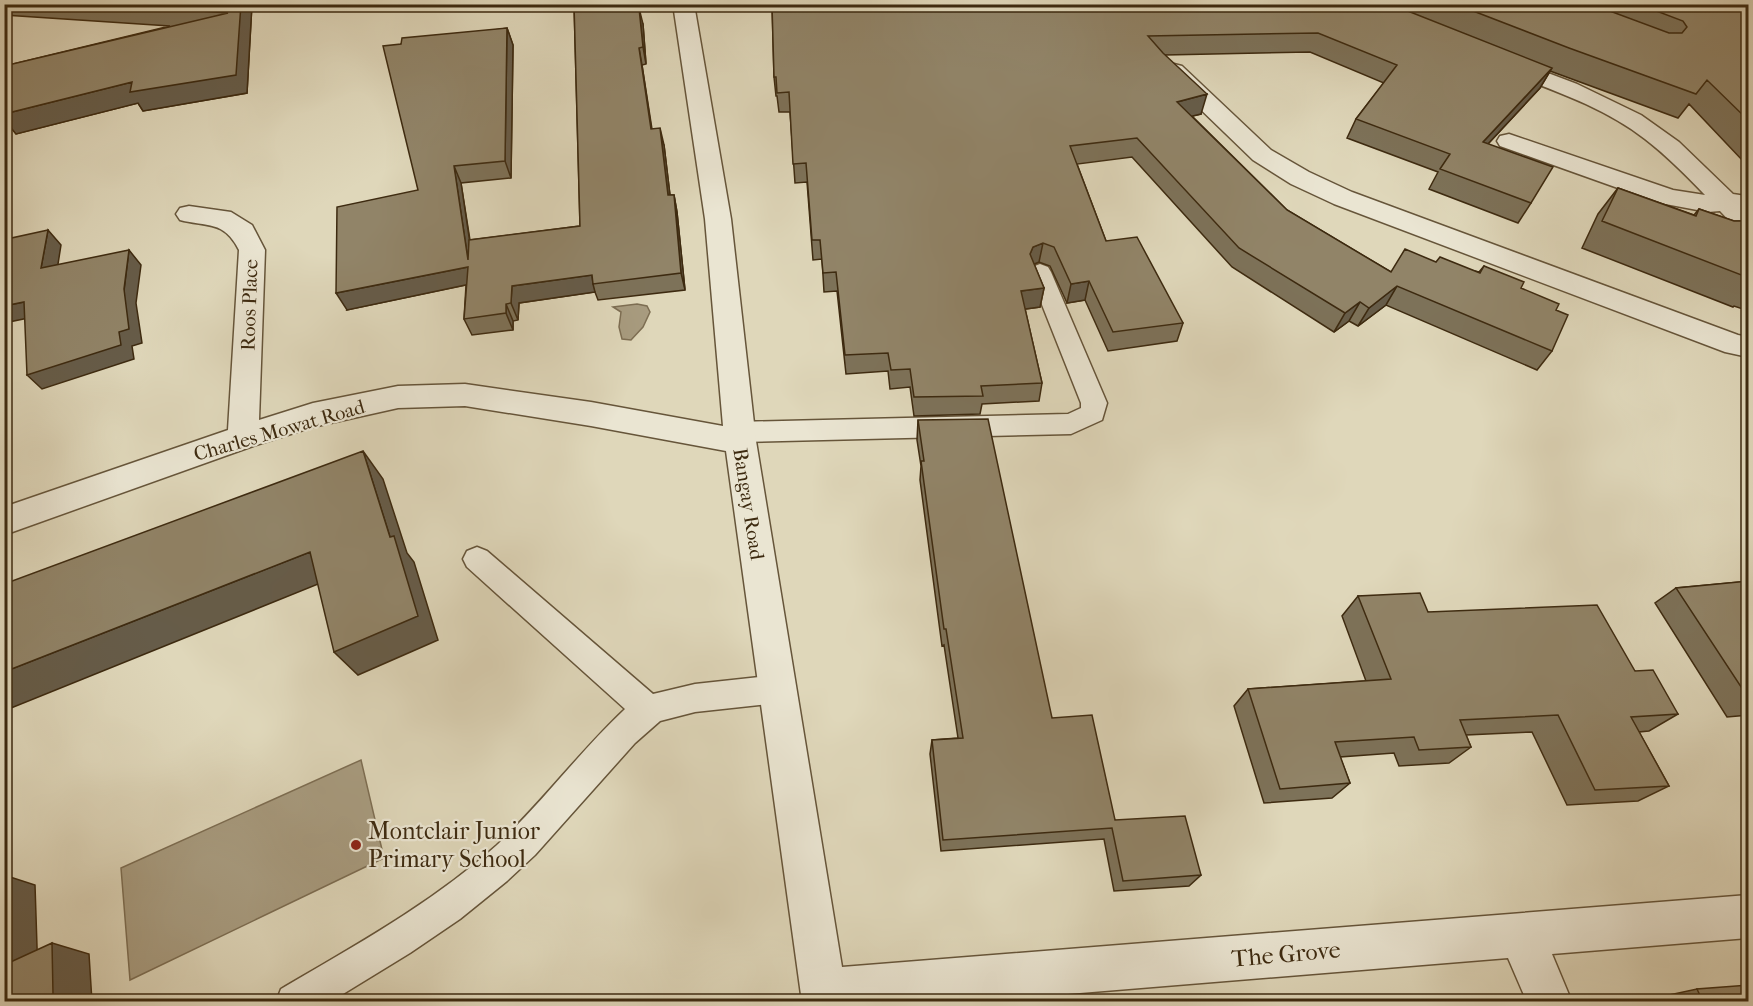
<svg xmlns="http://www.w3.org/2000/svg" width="1753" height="1006" viewBox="0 0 1753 1006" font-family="'IM FELL French Canon',serif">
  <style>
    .water { fill: #a89c80; stroke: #7d6e53; stroke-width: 1.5 }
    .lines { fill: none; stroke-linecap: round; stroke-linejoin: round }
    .lane-casing { stroke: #66553a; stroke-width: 3 }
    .street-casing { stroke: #66553a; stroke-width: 3 }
    .lane { fill: #eae5d2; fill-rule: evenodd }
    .street { fill: #eae5d2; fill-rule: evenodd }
    .wall { fill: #7d7259; stroke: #3d2a10; stroke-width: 1.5 }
    .shaded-wall { fill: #665c49; stroke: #3d2a10; stroke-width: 1.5 }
    .building { fill: #918468; stroke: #3d2a10; stroke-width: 1.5 }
    .poi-dot { fill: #8f2418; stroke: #eae5d2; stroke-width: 2 }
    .labels { text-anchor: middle; stroke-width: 4.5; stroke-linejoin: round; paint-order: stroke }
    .street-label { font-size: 20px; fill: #3d2a10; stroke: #eae5d2 }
    .near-poi-label { font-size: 24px; fill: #3d2a10; stroke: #eae5d2; text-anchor: start }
    .near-street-label { font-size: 24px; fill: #3d2a10; stroke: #eae5d2 }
  </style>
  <rect width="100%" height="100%" fill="#dfd7ba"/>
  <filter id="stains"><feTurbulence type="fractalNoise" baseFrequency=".00333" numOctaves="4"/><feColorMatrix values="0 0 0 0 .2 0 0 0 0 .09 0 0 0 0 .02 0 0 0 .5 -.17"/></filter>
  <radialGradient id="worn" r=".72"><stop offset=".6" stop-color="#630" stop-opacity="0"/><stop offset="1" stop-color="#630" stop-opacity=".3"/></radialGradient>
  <!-- water -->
  <path class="water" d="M637,304L647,306L650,312L643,327L631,340L622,339L619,327L621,312L613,307Z
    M361,760L384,858L130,980L121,868Z"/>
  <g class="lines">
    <!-- lane casing -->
    <g class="lane-casing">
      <path id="lane" d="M1040,264L1048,267L1051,272L1107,403L1102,420L1071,434L738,442L729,439L725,432L729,425L738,422L1068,414L1081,408V403L1029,272L1032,267Z
        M477,547L487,551L653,694L695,684L777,675L788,679L792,689L788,699L777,703L695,712L660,721L635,743L535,855L507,881L460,919L410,953L330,1002H276L281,989C356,945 432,903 497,845C543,802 580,751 625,709L467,567L463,559L467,551Z"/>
    </g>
    <!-- street casing -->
    <g class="street-casing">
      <path id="street" d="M673,4H694L731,219L756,441L842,967L1748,895V938L1552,954L1572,1002H1527L1508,958L970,1002H802L726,451L591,426L465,406L398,408L313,427L253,446L4,535V507L228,430L239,250C224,220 207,227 180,220L176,214L180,208L189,206L231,212L252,225L265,250L259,420L313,403L398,386L465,384L591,402L723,426L705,219Z
        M1503,56L1577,84L1641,115L1679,142L1733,194L1746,196L1748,200L1746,208L1748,210V233L1739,231L1720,211L1708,212L1660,203L1500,146L1497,141L1500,136L1509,134L1673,190L1705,195C1686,175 1667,156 1645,139C1601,105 1546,88 1495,68L1492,63L1495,58Z
        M1174,64L1182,66L1271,150L1309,172L1352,192L1738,335L1748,337V357L1725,352L1334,204L1291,184L1253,160L1166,76L1163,71L1166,66Z"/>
    </g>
    <!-- lane -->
    <use href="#lane" class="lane"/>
    <!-- street -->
    <use href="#street" class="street"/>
  </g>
  <!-- wall -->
  <path class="wall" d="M4,4H252L247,93L143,111L138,103L16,134L4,119V66L170,26L4,15Z
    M574,4H634V8L643,24L646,64L642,65L652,129L664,145L670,195H674L677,212L685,290L598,300L595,292L519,303L518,320L513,321V330L472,335L464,319L466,285L347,310L418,190L401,44L507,28L513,45L511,178L461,183L470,240L580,226Z
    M1749,4V160L1743,161L1689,104L1678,118L1550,71L1540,88L1488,144L1531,203L1518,223L1429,189L1438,172L1347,138L1356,119L1384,83L1310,52L1165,55L1201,114L1192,116L1287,210L1391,272L1436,262L1479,272L1484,266L1556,310L1552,351L1537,370L1386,305L1358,326L1349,321L1334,332L1232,267L1132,157L1077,164L1106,241L1183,323L1177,341L1108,351L1085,300L1067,303L1050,266L1039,262L1034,264L1044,288L1040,307L1025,309L1042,383L1039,401L982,404L980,414L914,416L910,387L890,389L888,371L846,374L837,291L824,292L822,259L813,260L807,182L795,183L790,112H779L777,96H776L774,77L772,5Z
    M1618,188L1694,215L1699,209L1734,221H1749V311L1734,306L1733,307L1582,248L1598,214Z
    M918,420L1052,718L1115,820L1201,875L1189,886L1114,891L1104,839L941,851L930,754L932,740L958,738L944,645L942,646L920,480L921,466L917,440Z
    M1749,581V715L1727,717L1655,603L1676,588Z
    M1358,596L1428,612L1635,671L1678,714L1649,731L1639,732L1669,786L1638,801L1567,805L1532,732L1466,735L1471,747L1449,763L1399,766L1394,753L1340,757L1350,783L1332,798L1264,803L1234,706L1248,689L1366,681L1342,616Z
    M1697,989L1749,1002H1672L1669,995Z"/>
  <!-- shaded-wall -->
  <path class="shaded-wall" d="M241,4H252L247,93L143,111L138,103L16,134L4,119V114L132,82Z
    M639,8L643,24L646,64L643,47Z
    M507,28L513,45L511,178L505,161Z
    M639,48L642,65L654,146L651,129Z
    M1552,68L1540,88L1472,161L1483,142Z
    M1207,94L1201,114L1172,121L1177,102Z
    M660,128L664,145L672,212L668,195Z
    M454,166L461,183L475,277L468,260Z
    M674,195L677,212L685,290L681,273Z
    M48,230L61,245L55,283L41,268Z
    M1043,243L1039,262L1030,266V254L1033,247Z
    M129,250L141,265L136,303L142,343L132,346L134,359L42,389L27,375L119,332Z
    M468,267L475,283L347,310L336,293Z
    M592,275L593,284L595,292L519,303L518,320L511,303L512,286Z
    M1089,281L1085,300L1067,303L1071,284Z
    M1397,286L1386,305L1358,326L1369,308Z
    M1044,288L1040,307L1018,310L1021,291Z
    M24,302L38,316L4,323V306Z
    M1360,302L1349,321L1334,332L1345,313Z
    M506,304L513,321V330L506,313Z
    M363,451L383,479L407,553L414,562L438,640L358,675L334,652L390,537Z
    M310,552L333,578L6,710L8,759L4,761V672Z
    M4,875L35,885L38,977L4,969Z
    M52,943L89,954L92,1002H38Z"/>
  <!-- building -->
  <path class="building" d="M103,4H241L236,75L130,92L132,82L4,114V66L228,13Z
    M574,4H632L633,8H639L643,47L639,48L651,129L660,128L668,195H674L681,273L593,284L592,275L512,286L511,303L506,304V313L464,319L468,267L336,293L337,207L418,190L383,46L401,44L402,38L507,28L505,161L454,166L468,260L469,240L580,226Z
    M1390,4L1552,68L1483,142L1553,167L1531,203L1440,169L1450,154L1356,119L1397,65L1318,33L1148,36L1163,53L1207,94L1177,102L1287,210L1391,272L1405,249L1436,262L1440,257L1480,273L1484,266L1524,282L1521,288L1559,304L1556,310L1568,315L1552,351L1397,286L1369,308L1360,302L1345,313L1239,248L1137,138L1070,146L1106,241L1137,237L1183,323L1113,332L1089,281L1071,284L1054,247L1043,243L1033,247L1030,254L1044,288L1021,291L1042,383L981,386L983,396L914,397L910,369L891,370L888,353L845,355L836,272L823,273L820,240H812L806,163L793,164L789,92L777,93L776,77H774L772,5Z
    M1455,4H1591L1669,33H1682L1687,27L1683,21L1638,4H1749V121L1707,80L1696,94L1569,48Z
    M1618,188L1696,216L1699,209L1734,221H1749V278L1602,221Z
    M48,230L41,268L129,250L124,289L129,329L119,332L121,345L27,375L24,302L4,306V247L7,239Z
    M988,419L1052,718L1092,715L1115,820L1185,816L1201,875L1123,881L1112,828L943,840L932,740L963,738L946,629H944L921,461H924L918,420Z
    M363,451L390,537L394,536L418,616L334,652L310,552L4,672V584Z
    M1749,581V699L1676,588Z
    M1420,593L1428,612L1597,605L1635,671L1653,670L1678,714L1631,717L1669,786L1595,790L1558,715L1460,720L1471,747L1419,750L1414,737L1335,742L1350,783L1280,789L1248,689L1391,679L1358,596Z
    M52,943L53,994L38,1002H4V965Z
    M1749,985V1002H1703L1697,989Z"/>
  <!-- markers -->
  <circle class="poi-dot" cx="356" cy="845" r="6"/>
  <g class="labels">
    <!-- street labels -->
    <g class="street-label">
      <text transform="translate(249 305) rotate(-88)" y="7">Roos Place</text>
      <text transform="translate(279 430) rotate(-16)" y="7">Charles Mowat Road</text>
      <text transform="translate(749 504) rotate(81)" y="7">Bangay Road</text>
    </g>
    <!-- near-poi labels -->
    <g class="near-poi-label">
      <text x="368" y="839">Montclair Junior<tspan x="368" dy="28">Primary School</tspan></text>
    </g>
    <!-- near-street labels -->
    <g class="near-street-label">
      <text transform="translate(1286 954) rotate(-5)" y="8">The Grove</text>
    </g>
  </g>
  <!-- margin -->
  <rect width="1753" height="1006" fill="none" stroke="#dfd7ba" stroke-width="24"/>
  <rect x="6" y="6" width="1741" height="994" fill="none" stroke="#3d2a10" stroke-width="3"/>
  <rect x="12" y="12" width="1729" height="982" fill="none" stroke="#3d2a10" stroke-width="1.5"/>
  <rect width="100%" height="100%" filter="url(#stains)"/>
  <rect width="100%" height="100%" fill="url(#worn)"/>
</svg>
